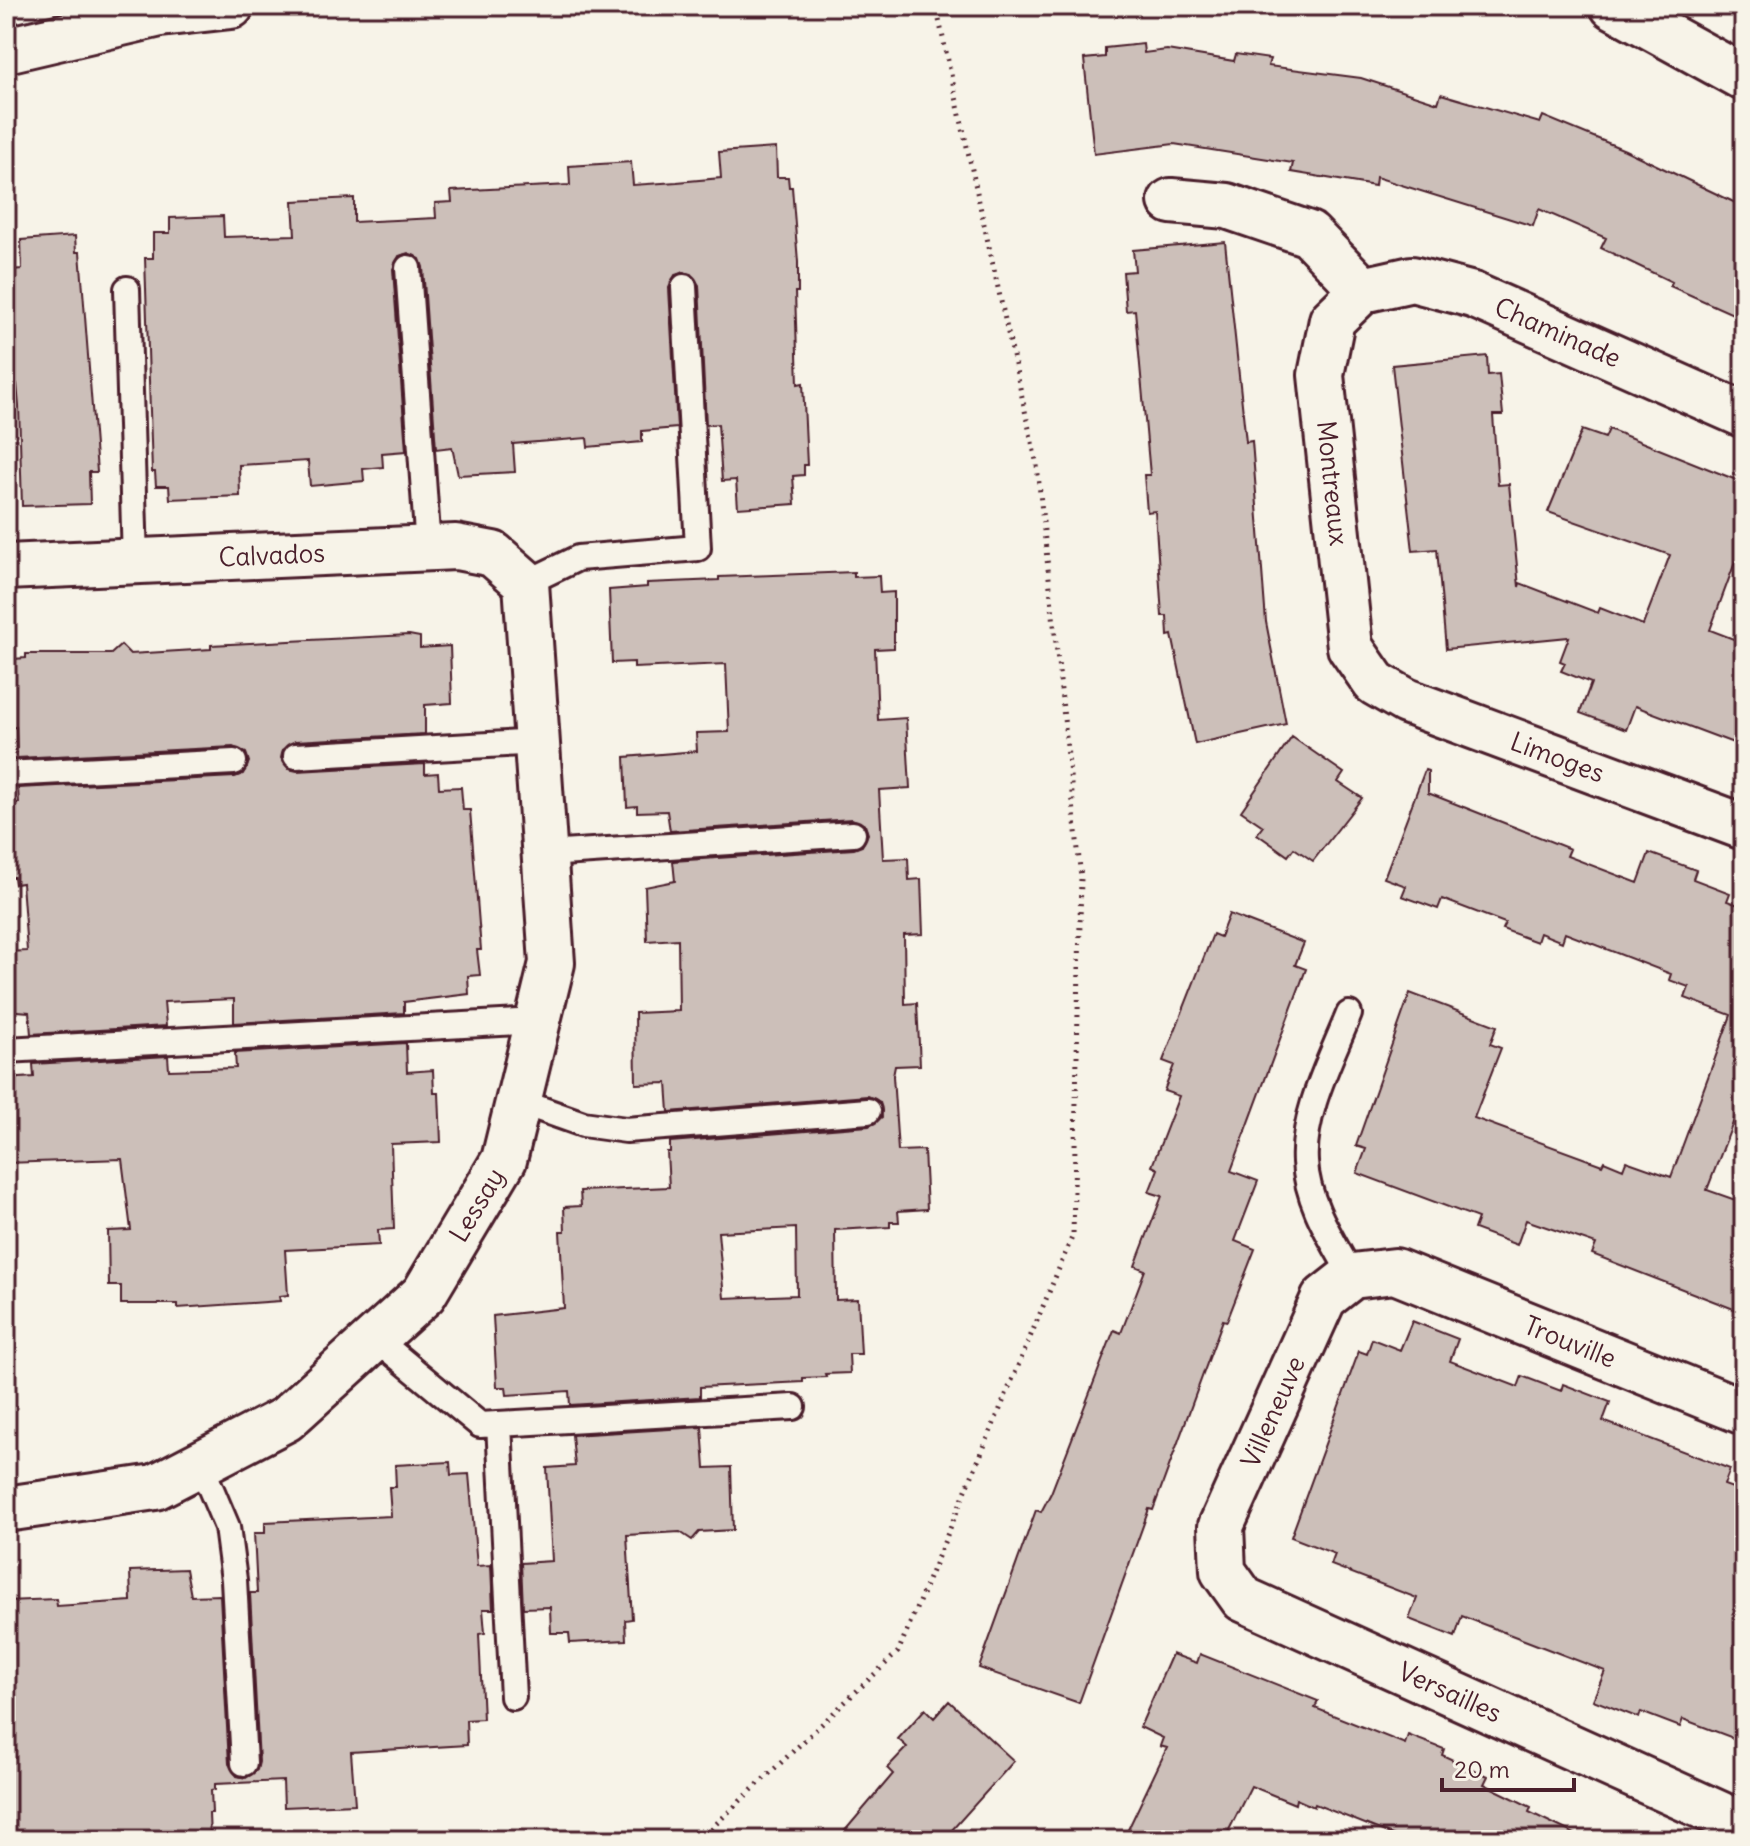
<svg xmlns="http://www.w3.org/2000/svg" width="1750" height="1846" viewBox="0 0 1750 1846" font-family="Delius,sans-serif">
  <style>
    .building { fill: #ccbfb9; stroke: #4a1f2b; stroke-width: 2; fill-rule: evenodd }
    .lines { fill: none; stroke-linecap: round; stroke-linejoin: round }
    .lane-casing { stroke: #4a1f2b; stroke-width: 30 }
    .street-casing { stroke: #4a1f2b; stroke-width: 50 }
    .secondary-casing { stroke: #4a1f2b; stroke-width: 50 }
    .path { stroke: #4a1f2b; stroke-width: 5; stroke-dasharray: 2 6; stroke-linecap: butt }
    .lane { stroke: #f7f3e8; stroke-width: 24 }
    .street { stroke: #f7f3e8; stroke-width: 44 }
    .secondary { stroke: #f7f3e8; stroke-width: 44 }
    .labels { text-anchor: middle; stroke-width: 7; stroke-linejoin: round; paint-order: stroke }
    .street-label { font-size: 26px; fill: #4a1f2b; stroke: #f7f3e8 }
  </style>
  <rect width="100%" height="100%" fill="#f7f3e8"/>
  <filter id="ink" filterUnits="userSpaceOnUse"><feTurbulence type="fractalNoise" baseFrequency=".0125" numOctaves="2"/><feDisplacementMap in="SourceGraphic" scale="16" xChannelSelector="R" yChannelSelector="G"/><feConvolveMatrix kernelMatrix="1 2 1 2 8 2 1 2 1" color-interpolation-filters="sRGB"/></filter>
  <g filter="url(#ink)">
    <!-- building -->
    <path class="building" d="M1143,44L1144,53L1167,50L1234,61L1236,54L1270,59L1268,66L1361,78L1438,103L1441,94L1540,123L1543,116L1625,150L1744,207V319L1670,286L1672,282L1601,248L1606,238L1539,209L1533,226L1376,177L1375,186L1291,172L1293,163L1174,144L1094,154L1084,59L1105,57V48Z
      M776,148L777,177H788L789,187H792L798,262V292H795L798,384L803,383L807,465H804V475L793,476L795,504L738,508L736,480L722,481L718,424L706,425L699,285L691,274L684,272L675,275L669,288L677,428L642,431V442L588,447L587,438L513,444L515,472L458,475L452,447L436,449L423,267L420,259L408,253L399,256L393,269L406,451L382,453L383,467L363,469L364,481L310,486L308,461L239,465L240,496L170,499L169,486H156L155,472H152L145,258H153V233H170V218L223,216L224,237L295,235L293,201L354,198V222L436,218L435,203L452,202L451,191L570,185L569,166L631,162L633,185L677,182L721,178L719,152Z
      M75,236L76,252H80L97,472H89L90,504L22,506L19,406L17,384L12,378L15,360L11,317H7L6,280H12L11,270L22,269L21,240Z
      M1225,242L1246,442L1252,441L1266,622L1286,724L1195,744L1172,635L1168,636L1167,616H1162L1155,511L1147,512L1144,475H1150L1135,310L1126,311L1123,272L1135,271L1133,250Z
      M1487,356L1488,375L1499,374L1503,415H1493L1498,485L1509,484L1519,587L1520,583L1598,613L1600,608L1643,625L1670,555L1548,512L1582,430L1605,438L1609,429L1744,483V538L1710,630L1744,643V747L1635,706L1626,730L1580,713L1591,683L1561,671L1565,663L1560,661L1569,637L1446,649L1437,549L1413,551L1392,365Z
      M854,572V577L879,576L880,593L894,592V648L875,649L878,720L906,718L910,788L879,790L883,859L908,858L909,880L921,879L923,934L904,935L905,1004L917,1003L920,1065L895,1066L893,1076L898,1151L924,1150L927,1209L898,1211L899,1222H890V1227L835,1230L836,1300L858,1299L861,1354H849L850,1373L825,1374L826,1377L803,1378V1382L700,1387V1397L570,1405L569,1391L507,1395L506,1387H497L493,1316L564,1308L560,1231H565L564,1207L581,1206L580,1191L669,1187L667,1152H670V1142L869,1126L882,1117L880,1102L867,1096L669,1112L667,1083L636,1084L635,1013L679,1011L678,939L647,941L645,887L675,881L673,861L854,849L862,846L868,834L865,825L852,819L670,831L667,811L637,812V806L627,807L625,757L697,751L696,733L729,732L726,664L634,668V662L612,663L609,590L647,587V583L719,580V577ZM796,1228L797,1295L724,1298L718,1232Z
      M409,635L420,637V648L450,646L452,703L425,705V734L295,741L283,749L281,758L289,769L297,771L425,764V774L438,773L439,788L461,787L463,810H470L481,950H477L480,975L468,976L469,994L404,1002V1013L234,1023V999L164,1002L166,1026L31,1034L29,1012L6,1010V952L27,951L22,883L15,884L14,877H6V803H19L18,788L235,777L243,774L249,762L246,753L233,747L17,758L16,727L6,728V671L14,670L13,659L26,658V654H111L121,645L130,654L211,649V645Z
      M1292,737L1344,773L1338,782L1362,798L1313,861L1294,848L1288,856L1257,834L1263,826L1241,811Z
      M1425,770L1428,771V793L1570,849L1567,856L1638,883L1649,853L1696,870L1693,879L1730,893L1727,901L1744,907V1118L1736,1115L1707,1190L1744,1203V1313L1592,1254L1596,1244L1526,1220L1517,1245L1474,1229L1478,1218L1357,1173L1366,1149L1356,1146L1410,993L1497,1026L1490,1044L1501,1048L1474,1118L1602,1165L1604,1161L1623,1169L1626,1161L1671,1177L1731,1015L1685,998L1689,987L1669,980L1671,974L1565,933L1562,942L1540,933L1537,942L1502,929L1505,923L1442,899L1438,909L1402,896L1406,886L1384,878Z
      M1229,914L1304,943L1295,965L1306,969L1231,1171L1258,1181L1235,1241L1255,1249L1227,1321L1223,1320L1153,1510L1149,1509L1079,1703L979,1668L1036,1510L1041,1512L1051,1493L1114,1330L1121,1333L1145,1270L1135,1266L1162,1196L1149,1192L1158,1169L1152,1166L1179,1096L1164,1091L1174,1065L1163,1061L1213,934L1220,937Z
      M406,1043L407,1072L433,1070L434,1093H439L441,1142L391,1144L394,1229L378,1230L379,1245L285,1250L288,1295L279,1296L280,1301L178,1308V1304H121V1286H109L108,1231L131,1230L122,1159L6,1163V1079L34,1077L33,1064L168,1056L169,1070L236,1068L235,1053Z
      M1412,1321L1458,1339L1450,1361L1518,1387L1522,1376L1561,1391L1563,1384L1610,1402L1603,1421L1730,1469L1724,1485L1744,1492V1708L1733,1738L1683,1719L1680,1727L1641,1712L1639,1718L1593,1700L1605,1671L1462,1616L1455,1637L1409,1619L1417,1598L1331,1565L1335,1554L1291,1537L1359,1351L1367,1354L1372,1339L1400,1350Z
      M702,1427L705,1468L731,1467L733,1530L699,1532L692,1540L680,1532L627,1535L632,1619L625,1620L626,1640L570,1643L569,1633H551L550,1607L523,1608L521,1563L552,1561L547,1468L575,1466L572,1435Z
      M450,1462L451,1475L469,1474L477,1566L491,1565L493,1609H483L485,1633L479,1634L483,1719L466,1720L467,1745L351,1752L355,1804L284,1807L283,1781L215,1784V1789L211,1790L212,1813H209L210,1839L6,1840V1601L56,1599L57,1606L131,1601L130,1571L186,1569L191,1596L220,1595L229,1764L237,1776L246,1778L257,1770L259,1762L250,1593H257L254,1533H265V1522L391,1516L389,1487H396L395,1465Z
      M1172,1654L1197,1663L1200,1654L1318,1701L1315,1708L1405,1744L1408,1735L1444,1749L1442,1755L1488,1776L1484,1784L1531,1807L1529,1812L1587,1840H1405L1315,1804L1314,1807L1296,1799L1295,1804L1251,1786L1224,1840H1123L1167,1748L1160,1746L1163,1738L1140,1727Z
      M949,1701L1014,1761L943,1840H837L893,1774L887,1768L907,1747L898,1739L925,1709L934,1718Z"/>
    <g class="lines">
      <!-- lane casing -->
      <g class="lane-casing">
        <path id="lane" d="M408,268L428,548
          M127,289L135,562
          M526,583L578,558L698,548L684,287
          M296,756L539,742
          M6,774L234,762
          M546,854L853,834
          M1349,1014C1331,1059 1302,1113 1305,1162C1307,1203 1333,1241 1352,1276
          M6,1050L538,1021
          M518,1101L583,1124L626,1130L868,1111
          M375,1338L480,1425L793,1407
          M499,1424L513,1697
          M200,1463L227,1527L234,1580L244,1763"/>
      </g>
      <!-- street casing -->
      <g class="street-casing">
        <g id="street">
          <path d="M1171,201L1227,206L1309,234L1363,290"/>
          <path id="s1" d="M1363,290L1332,320L1321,375L1350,647L1375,683L1406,701L1744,827"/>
          <path id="s2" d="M1363,290L1412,279L1473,295L1744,415"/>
          <path id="s3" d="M6,567L456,547L493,554L526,583L552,963L504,1160L424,1294L286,1419L155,1487L6,1509"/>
          <path id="s4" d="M1744,1412L1395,1271L1352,1276L1324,1298L1221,1526L1223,1571L1243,1599L1744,1825"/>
        </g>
      </g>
      <!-- secondary casing -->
      <g class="secondary-casing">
        <path id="secondary" d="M1613,6L1744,78
          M6,50L160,14L231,6"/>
      </g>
      <!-- path -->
      <path class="path" d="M699,1840L898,1652L1073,1235L1081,878L1037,465L936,6"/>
      <!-- lane -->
      <use href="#lane" class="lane"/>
      <!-- street -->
      <use href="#street" class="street"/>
      <!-- secondary -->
      <use href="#secondary" class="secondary"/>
    </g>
  </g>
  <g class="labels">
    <!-- street labels -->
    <g class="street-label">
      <text dy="9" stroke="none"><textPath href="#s2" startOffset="206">Chaminade</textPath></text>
      <text dy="9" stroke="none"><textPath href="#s1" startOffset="208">Montreaux</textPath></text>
      <text dy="9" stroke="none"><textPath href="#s3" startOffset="266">Calvados</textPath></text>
      <text dy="9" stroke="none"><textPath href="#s1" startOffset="614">Limoges</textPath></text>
      <text transform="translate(477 1205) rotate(-59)" y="9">Lessay</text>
      <text transform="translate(1570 1342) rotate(22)" y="9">Trouville</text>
      <text transform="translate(1273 1412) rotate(-66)" y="9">Villeneuve</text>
      <text dy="9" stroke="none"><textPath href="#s4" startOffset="1012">Versailles</textPath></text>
    </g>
  </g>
  <!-- margin -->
  <rect width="1750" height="1846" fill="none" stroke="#f7f3e8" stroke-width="32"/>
  <rect x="16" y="16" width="1718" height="1814" fill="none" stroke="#4a1f2b" stroke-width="3" filter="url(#ink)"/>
  <!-- scale -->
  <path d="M1442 1778v12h132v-12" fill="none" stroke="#4a1f2b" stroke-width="4"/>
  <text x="1454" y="1778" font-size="24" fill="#4a1f2b" stroke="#f7f3e8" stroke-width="6" paint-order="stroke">20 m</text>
</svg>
